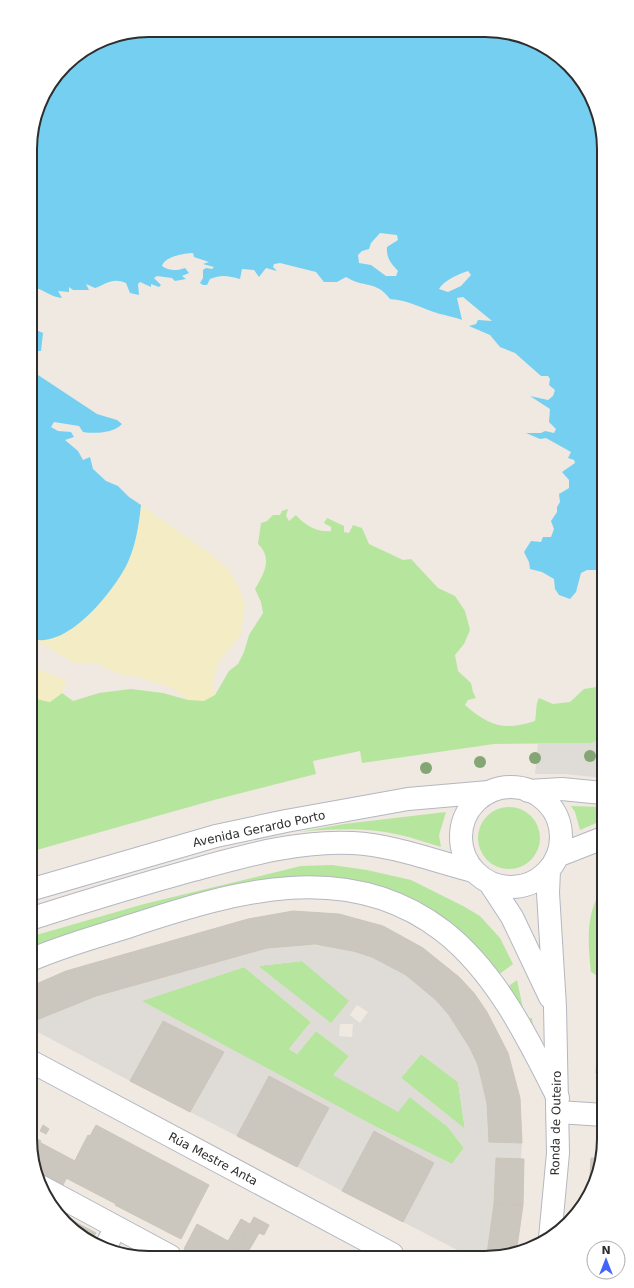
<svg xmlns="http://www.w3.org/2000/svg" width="634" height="1288" viewBox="0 0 634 1288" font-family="'DejaVu Sans',sans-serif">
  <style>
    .green { fill: #b6e59e }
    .sand { fill: #f3ecc5 }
    .plaza { fill: #dfdcd8; fill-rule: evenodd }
    .water { fill: #75cff0; fill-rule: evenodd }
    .building { fill: #cbc7bf; stroke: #cbc5ba }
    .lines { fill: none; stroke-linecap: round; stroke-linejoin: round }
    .street-casing { stroke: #b4b7c1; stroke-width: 24 }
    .secondary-casing { stroke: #b4b7c1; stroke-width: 24 }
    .street { stroke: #fff; stroke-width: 22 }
    .secondary { stroke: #fff; stroke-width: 22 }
    .tree { fill: #84a574 }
    .labels { text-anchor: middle; stroke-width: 3; stroke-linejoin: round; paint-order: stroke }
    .street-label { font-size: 12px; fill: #2e2e2e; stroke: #fff }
    .rim { fill: none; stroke: #2e2e2e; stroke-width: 2 }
  </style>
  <rect width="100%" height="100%" fill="#efe9e1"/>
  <!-- green -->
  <path class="green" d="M288,509L286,516L289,521L296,515C304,525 318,533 331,531V527L324,523L327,518L344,526V532L349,533L353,525L362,528L369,544L403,560L411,559L438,588L455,596L465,611L470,630L464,644L455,655L458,671L471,683L473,692L476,698L468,700L465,705C489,726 504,731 535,721C537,712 535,706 539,698L553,704L570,702L584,689L596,687L602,684V738L592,743L494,744L362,763L360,751L313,761L316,774L214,800L33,851V698L50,702L62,693L73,701L99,693L131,689L163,693L188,700L215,695L229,671L238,664L244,652L249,635L263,613L261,602L255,589C264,574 273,558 258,544L261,523L267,521L273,515H280L282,511Z
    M571,806L602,807L603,820L580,830L575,812Z
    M478 838a31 31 0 1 1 62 0a31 31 0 1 1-62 0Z
    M446,812L439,835L441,847C427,843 414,838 400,835C366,827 333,829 299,832L344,824Z
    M332,865L367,870L411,880L463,906L480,916L500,938L513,964L494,978L461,935L326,881L33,951V936L144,904L301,866Z
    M603,888V979L591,972C588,944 585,912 603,888Z
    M302,961L350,1001L331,1024L258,966Z
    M244,967L311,1022L289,1049L297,1054L316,1031L349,1056L334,1075L410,1097L448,1127L464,1148L452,1164L378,1128L141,1001Z
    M517,980L525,1018H532L535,1046L503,990Z
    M421,1054L458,1082L465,1129L401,1078Z"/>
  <!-- sand -->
  <path class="sand" d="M141,505L209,553L227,568L238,585L245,603L241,634L219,662L213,680L215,695L204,701L188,700L172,688L132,675H121L97,664H75L36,640C42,639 48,639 54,637C68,634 79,623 90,613C123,581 137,551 141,505Z
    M33,668L67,680L62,693L50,702L33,698Z"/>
  <!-- plaza -->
  <path class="plaza" d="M602,738V778L566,774H535L538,743H592Z
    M295,944L334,946L353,951L372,957L406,975L436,1000L449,1015L470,1048L478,1065L487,1103L489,1142L522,1143L521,1159L496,1158L494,1204L487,1254H465L403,1222L434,1163L375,1131L342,1191L297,1167L329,1108L269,1076L237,1136L190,1112L224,1052L163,1021L130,1081L34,1030V1021L96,996L267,948ZM302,961L349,1001L331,1023L258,966ZM244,967L311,1022L289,1049L297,1054L316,1031L349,1056L333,1075L398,1112L410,1097L448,1127L464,1148L452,1164L378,1128L142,1001ZM357,1005L368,1012L360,1023L350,1015ZM340,1024H353L352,1037L339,1036ZM421,1054L458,1082L465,1129L401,1078Z"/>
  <!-- water -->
  <path class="water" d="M149,30L508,32L564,60L588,89L600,118L602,562L597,570H587L581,573L576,592L570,599L559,595L555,589L554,579L542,572L530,569L529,562L524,552L531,541L541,542L543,537H551L554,529L551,521L557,512V507L560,502L559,494L569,488V480L562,472L575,463L574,460L568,458L571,452L546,438L540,439L526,433H541L545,431L554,433L556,429L549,422L550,409L530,396L548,400L553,396L555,390L549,385L550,379L548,376H541L515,353L500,347L490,335L469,326L476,324L478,320L492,321L463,297L457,298L462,320C454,317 448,316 440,314C423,309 408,300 390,299C376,280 363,288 346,277L337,282H324L316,272L280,263L274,264L273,267L277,271L266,268L259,277L254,270L242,269L240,279C228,276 222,274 210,279L207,285H203L200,283L203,278V270L206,268L212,269L214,267L203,264L209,262L194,257L193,253C184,253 164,257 162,266C168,271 178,271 185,268L189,273L182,276L186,279L175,281L172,278L157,276L154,278L161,285L159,287L151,284V287L140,282L138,284L139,295L130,293L126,283C113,277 106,284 95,288L86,284L89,290H73L69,287V292L58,291L62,298C51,297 42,289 31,286V134L42,96L70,60L104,39ZM380,233L397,235L398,240L387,247C386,258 391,263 398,271L396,276H386L371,265L359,263L358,255L362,251L369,249L371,243ZM468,271L471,275L461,286L448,292L439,289C444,280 459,274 468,271Z
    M32,328L43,333L41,351H37L32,357Z
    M32,371L97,414L117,420L122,424C114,433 94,434 83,432L79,426L54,422L51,427L58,431L71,432L74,437L65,440L78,451L83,460L90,457L93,469L106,481L118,486L129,497L141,505C139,524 136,544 128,562C115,590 68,649 33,639Z"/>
  <!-- building -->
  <path class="building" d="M293,911L339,914L383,926L423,948L459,977L474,993L487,1012L508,1053L520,1098L522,1143L489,1142L487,1103L478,1065L470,1048L449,1015L436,1000L406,975L372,957L353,951L315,944L267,948L96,996L34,1021V985L66,971L248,919Z
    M600,1003H603V1074L596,1073Z
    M163,1021L224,1052L190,1112L130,1081Z
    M269,1076L329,1108L297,1167L237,1136Z
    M43,1125L49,1129L46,1134L40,1131Z
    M96,1125L209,1185L181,1239L115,1205L116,1204L66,1178L88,1135L90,1136Z
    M374,1131L434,1163L403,1222L342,1191Z
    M34,1137L41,1141L34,1157Z
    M41,1143L75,1161L63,1185L34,1170V1157Z
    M496,1158L524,1159L523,1205L494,1204Z
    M591,1158L601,1159L595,1184L589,1194Z
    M494,1204L523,1205L516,1254H487Z
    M58,1213L96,1233L92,1239L70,1228Z
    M254,1217L269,1225L264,1235L259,1233L248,1252L255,1255H233Z
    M241,1219L250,1224L233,1255H195L184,1249L197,1224L228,1241Z
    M126,1248L137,1254L140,1256L123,1254Z"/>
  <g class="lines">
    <!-- street casing -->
    <g class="street-casing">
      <path id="street" d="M33,889L216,836L286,821L408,799L489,792
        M33,918C86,901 139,885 193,870C244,856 299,840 353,843C393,845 434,861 473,871
        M33,959C65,945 100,936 133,925C236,891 348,858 443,931C496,972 529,1040 558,1098
        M34,1063L392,1254
        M558,1112L604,1115
        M42,1187L170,1256
        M106,1246L116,1227"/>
    </g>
    <!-- secondary casing -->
    <g class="secondary-casing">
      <path id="secondary" d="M461 837a50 50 0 1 1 100 0a50 50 0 1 1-100 0Z
        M528,791L562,789L602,793
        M557,856L603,838
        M549,870L548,893L555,1007L558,1153L550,1238
        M489,882L512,917L550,997"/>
    </g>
    <!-- street -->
    <use href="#street" class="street"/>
    <!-- secondary -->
    <use href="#secondary" class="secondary"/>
  </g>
  <!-- trees -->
  <g class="tree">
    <circle cx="590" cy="756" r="6"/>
    <circle cx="535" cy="758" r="6"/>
    <circle cx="480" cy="762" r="6"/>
    <circle cx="426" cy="768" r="6"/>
  </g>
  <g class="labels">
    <!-- street labels -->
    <g class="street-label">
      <text transform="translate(259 829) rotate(-12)" y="4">Avenida Gerardo Porto</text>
      <text transform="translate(556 1123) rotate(-89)" y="4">Ronda de Outeiro</text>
      <text transform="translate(213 1159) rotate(28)" y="4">Rúa Mestre Anta</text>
    </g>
  </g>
  <!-- crop -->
  <path d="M0 0H634V1288H0ZM149 37H485A112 112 0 0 1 597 149V1139A112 112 0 0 1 485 1251H149A112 112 0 0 1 37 1139V149A112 112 0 0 1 149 37Z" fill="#fff" fill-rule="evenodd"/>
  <path class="rim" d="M149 37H485A112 112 0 0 1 597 149V1139A112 112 0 0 1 485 1251H149A112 112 0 0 1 37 1139V149A112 112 0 0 1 149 37Z"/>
  <!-- north arrow -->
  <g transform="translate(606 1260)"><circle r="19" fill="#ffffff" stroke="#ababab"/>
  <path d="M0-3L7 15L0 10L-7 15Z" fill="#4264fb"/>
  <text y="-6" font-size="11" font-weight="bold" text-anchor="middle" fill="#2e2e2e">N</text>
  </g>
</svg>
